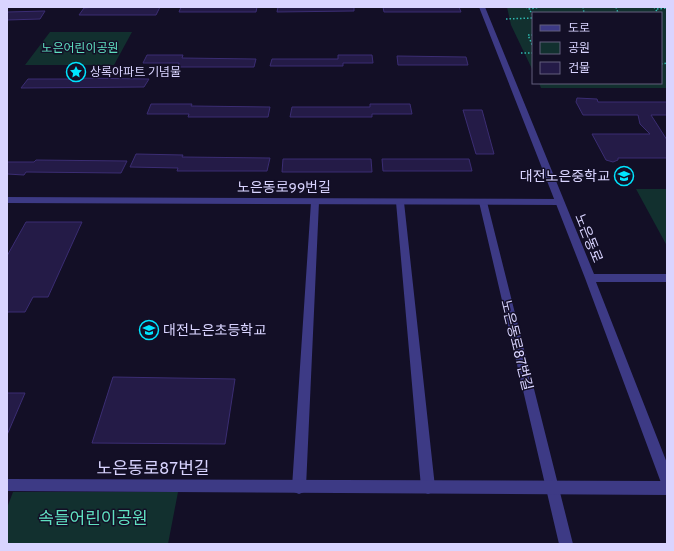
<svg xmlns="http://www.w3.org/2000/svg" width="674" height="551" viewBox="0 0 674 551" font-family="Overpass,'Noto Sans KR',sans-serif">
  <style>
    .green { fill: #12302f }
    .building { fill: #241b47; stroke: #3b2d73 }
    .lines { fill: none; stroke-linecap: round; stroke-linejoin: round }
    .path { stroke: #2fb8b0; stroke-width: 1.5; stroke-dasharray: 1.5 2; stroke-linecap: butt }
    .minor { fill: #3d3a85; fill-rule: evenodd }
    .tertiary { fill: #3d3a85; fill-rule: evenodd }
    .labels { text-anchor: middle; stroke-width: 3; stroke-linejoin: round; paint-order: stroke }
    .far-park-label { font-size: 12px; fill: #5fe0c0; stroke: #130f26 }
    .far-poi-label { font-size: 12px; fill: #d9d4ff; stroke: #130f26; text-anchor: start }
    .poi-label { font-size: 14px; fill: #d9d4ff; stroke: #130f26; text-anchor: end }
    .street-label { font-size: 14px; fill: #d9d4ff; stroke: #130f26 }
    .near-street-label { font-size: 17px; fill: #d9d4ff; stroke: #130f26 }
    .near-park-label { font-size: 17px; fill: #5fe0c0; stroke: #130f26 }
  </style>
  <rect width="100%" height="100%" fill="#130f26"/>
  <!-- green -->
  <path class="green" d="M507,7H667V88H541L539,83H661V13H533V71L511,25Z
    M50,32H132L114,65H25Z
    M636,189H667V246Z
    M13,492H178L168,544H7V508Z"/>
  <!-- building -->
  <path class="building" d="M97,7H160L156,15H79L84,8Z
    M181,7H257L256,12H179Z
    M278,7H354V11L277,12Z
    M383,7H459L461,12H384Z
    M45,11L40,19L7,20V12Z
    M147,55H183L182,58L256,59L254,67H178L179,63H143Z
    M338,55H372L373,63H343V66H270L272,59H338Z
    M397,56L466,57L468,65H398Z
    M71,78L149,79L144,87L21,88L28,79H70Z
    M577,98L597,99L598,102H667V115H651L667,140V158H618V160L613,162L606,160L592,134H650L640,124L638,115H583L576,102Z
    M151,104H192L191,106L270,107L268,117H188L189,114H147Z
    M370,104H410L412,114H372V117H290L292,107H370Z
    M463,110H482L494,154H476Z
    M136,154L183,155L182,157L270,158L267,171H177L178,168L130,167Z
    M283,159H371L372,172H282Z
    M382,159H469L472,171H383Z
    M36,160L127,161L121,173L26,172L24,175L7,174V162H34Z
    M26,222H82L48,297H33L25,312H8L7,314V256Z
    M113,377L235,379L225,444L92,443Z
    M7,393H25L7,435Z"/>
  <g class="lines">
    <!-- path -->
    <path class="path" d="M526,7L529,9
      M550,7H563
      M583,7L584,13
      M616,7L618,13
      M654,7L658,13
      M657,9L667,8
      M533,15L529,9L541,7
      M506,19L533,18
      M533,35H528L533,47
      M521,53H533
      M661,64L667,63"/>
    <!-- minor -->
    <path class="minor" d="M479,7H485L594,274H667V282H596L667,463V486L662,485L660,480L585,278Z
      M315,199L319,202L306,487L304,492L299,494L294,492L292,487L311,202Z
      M400,199L404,202L435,487L433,492L428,494L423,492L421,487L396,202Z
      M483,199L487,202L573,544H559L479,202Z"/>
    <!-- tertiary -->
    <path class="tertiary" d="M7,197L560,199L564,202L560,205L7,203Z
      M7,479L667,481V495L7,491Z"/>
  </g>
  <!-- icons -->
  <defs>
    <g id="sight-ring" transform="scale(1)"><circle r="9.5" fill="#130f26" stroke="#00e5ff" stroke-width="1.5"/><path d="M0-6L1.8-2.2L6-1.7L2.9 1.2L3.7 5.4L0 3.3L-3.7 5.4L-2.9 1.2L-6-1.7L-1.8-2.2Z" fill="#00e5ff"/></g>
    <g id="school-ring" transform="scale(1)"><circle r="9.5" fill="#130f26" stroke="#00e5ff" stroke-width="1.5"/><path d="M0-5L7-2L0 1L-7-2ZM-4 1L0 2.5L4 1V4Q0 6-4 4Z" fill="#00e5ff"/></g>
  </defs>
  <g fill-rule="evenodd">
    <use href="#sight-ring" x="76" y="72"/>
    <use href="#school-ring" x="624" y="176"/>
    <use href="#school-ring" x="149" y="330"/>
  </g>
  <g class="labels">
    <!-- far-park labels -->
    <g class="far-park-label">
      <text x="80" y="52">노은어린이공원</text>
    </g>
    <!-- far-poi labels -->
    <g class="far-poi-label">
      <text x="90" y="76">상록아파트 기념물</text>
    </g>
    <!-- poi labels -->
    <g class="poi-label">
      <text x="610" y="181">대전노은중학교</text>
      <text x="163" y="335" text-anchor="start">대전노은초등학교</text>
    </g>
    <!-- street labels -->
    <g class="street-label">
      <text x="284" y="192">노은동로99번길</text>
      <text transform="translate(589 238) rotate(68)" y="5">노은동로</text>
      <text transform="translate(517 345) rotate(76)" y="5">노은동로87번길</text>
    </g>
    <!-- near-street labels -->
    <g class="near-street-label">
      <text x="153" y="474">노은동로87번길</text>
    </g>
    <!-- near-park labels -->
    <g class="near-park-label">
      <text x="93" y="524">속들어린이공원</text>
    </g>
  </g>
  <!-- border -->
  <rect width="674" height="551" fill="none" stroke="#d9d4ff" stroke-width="16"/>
  <!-- legend -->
  <rect x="532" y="12" width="130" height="72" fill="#130f26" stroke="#625e7d"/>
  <rect x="540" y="25" width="20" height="6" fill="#3d3a85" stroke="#625e7d"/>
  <text x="568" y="32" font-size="12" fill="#d9d4ff">도로</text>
  <rect x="540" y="42" width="20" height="12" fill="#12302f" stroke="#625e7d"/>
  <text x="568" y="52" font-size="12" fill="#d9d4ff">공원</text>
  <rect x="540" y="62" width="20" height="12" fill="#241b47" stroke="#625e7d"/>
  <text x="568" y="72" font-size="12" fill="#d9d4ff">건물</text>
</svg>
